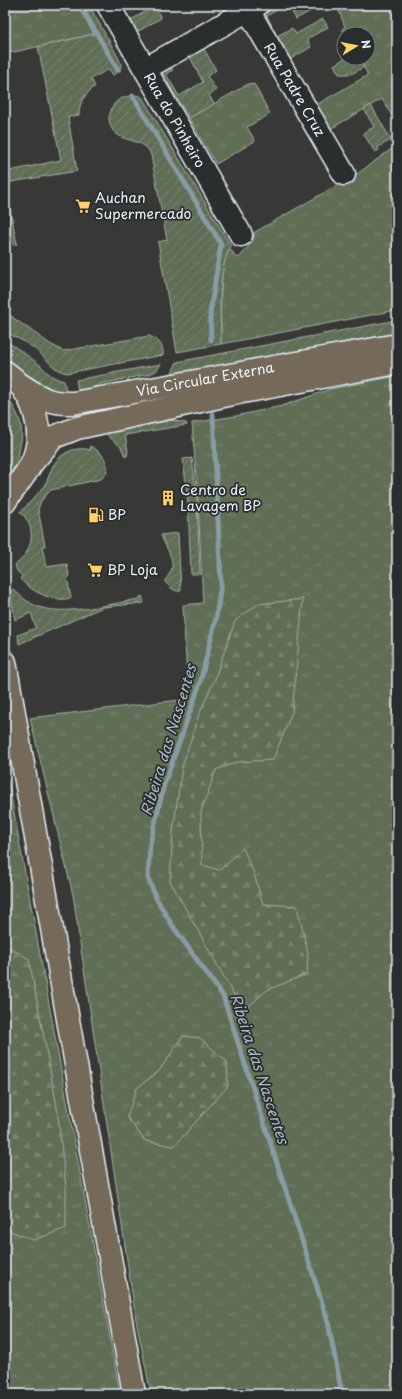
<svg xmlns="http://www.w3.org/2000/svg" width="402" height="1399" viewBox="0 0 402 1399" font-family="'Playpen Sans',sans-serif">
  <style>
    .grass { fill: url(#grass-tufts); stroke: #a4b0a7 }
    .forest { fill: url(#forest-firs); stroke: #a4b0a7 }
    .garden { fill: url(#garden-furrows); stroke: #a4b0a7 }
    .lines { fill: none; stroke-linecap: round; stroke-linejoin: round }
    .stream { stroke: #889ca4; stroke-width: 5 }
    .minor-casing { stroke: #e8f1f8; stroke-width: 25 }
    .major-casing { stroke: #e8f1f8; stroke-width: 25 }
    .minor { stroke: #2a2d2e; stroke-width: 22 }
    .major { stroke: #746a5a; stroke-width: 22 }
    .labels { text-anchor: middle; stroke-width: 3.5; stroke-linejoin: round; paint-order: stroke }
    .street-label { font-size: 14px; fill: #e8f1f8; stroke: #2a2d2e }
    .poi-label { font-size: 14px; fill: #e8f1f8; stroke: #2a2d2e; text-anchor: start }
    .water-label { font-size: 15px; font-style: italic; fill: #a8b9c0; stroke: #2a2d2e }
  </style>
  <defs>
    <pattern id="grass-tufts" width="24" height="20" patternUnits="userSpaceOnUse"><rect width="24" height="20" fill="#616e56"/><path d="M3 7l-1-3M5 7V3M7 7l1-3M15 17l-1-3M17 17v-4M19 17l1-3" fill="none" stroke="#78836f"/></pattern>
    <pattern id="forest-firs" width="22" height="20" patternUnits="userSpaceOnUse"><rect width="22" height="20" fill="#616e56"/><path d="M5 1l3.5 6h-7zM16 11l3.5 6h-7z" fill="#78836f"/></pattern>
    <pattern id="garden-furrows" width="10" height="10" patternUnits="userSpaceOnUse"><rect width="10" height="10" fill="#616e56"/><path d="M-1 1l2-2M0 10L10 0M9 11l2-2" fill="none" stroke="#78836f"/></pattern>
  </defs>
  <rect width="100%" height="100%" fill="#383936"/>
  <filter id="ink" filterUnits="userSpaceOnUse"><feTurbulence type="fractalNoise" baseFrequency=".025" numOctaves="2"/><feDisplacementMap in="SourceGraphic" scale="8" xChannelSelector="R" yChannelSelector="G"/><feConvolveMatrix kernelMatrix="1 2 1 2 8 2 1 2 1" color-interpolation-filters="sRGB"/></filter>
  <g filter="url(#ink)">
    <!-- grass -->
    <path class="grass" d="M5,5H77L94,34L5,54Z
      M337,5H397V124L382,99L330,129L316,105L368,75L359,58H368V34H345L342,29L345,27Z
      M250,83L252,85L254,84L270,114L247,127L255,141L216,164L189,118Z
      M397,145V310L221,344C221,320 218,271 228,251H232L236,258L240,257L254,239L253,234L255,232L357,174Z
      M161,364L156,371L150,374L100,384L79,395L76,380Z
      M397,376V1394H151L136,1320L73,895L30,718L188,699L183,605L203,603L198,501L192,423L236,416L282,406L331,389Z
      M5,764L82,1183L120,1394H5Z"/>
    <!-- forest -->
    <path class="forest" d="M303,599L292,712L273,760L237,762L216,770L201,812L202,865L220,870L243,848L253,871L263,904L297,906L308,953L307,974L267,990L243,1011L170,881L173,832L182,767L199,714L214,681L235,621L258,604Z
      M7,946L29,959L57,1107L66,1188V1228L34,1240L5,1229V948Z
      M183,1036L200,1038L227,1062L228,1086L174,1146L145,1141L127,1117L137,1088L159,1071Z"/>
    <!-- garden -->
    <path class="garden" d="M77,5H89L118,57L121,64L120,70L113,75L109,69L91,79L95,86C85,95 79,101 79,115L68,117L77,171L5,183L17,244L13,245L5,208V172L61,160L38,47L94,34Z
      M145,5H154L161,18L137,32L131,20L148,10Z
      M279,5H285L267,16L277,36L292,28L296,34L323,19L328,27L307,39L311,47L289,60L262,14Z
      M288,5H309L312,10L296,19Z
      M204,49L216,70L207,76L216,90L209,95L214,104L189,118L162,73L171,68L173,70L166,74L179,96L203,82L190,57Z
      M345,58H359L364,67L351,74H339L334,65Z
      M136,95L142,97L231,246C216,273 221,314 221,344L177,352L158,242L167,240L151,155C144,134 112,147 109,119C109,114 112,106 116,102C122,97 129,96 136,95Z
      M371,105L391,140L378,147L379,150L375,152L363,133L374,127L364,109Z
      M5,312L50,344L63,351L149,336C158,339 164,345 163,355L67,373C52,370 47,358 35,349C27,343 15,336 5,333Z
      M397,320V333L171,375L177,362Z
      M5,341C17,347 29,357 40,365C48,373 52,378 64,381L67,396C60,394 49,393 42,389C29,380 20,365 5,358Z
      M5,395C22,417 25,429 18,456C16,464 12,474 5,480Z
      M171,420L186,423L187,425L125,435L128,451L127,456H125L121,447L108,436L107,433Z
      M90,446C103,452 115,468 101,479L51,490L46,495L41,501L38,509L45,546H42L46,567L67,564L69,576L67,577L71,598C53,603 33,592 20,579L22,576L17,571L15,565C33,552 38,527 20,512C29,504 37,495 44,486C48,480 50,472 53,466C61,452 76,446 91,450Z
      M192,458L197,501L200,574H191L188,503L183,459Z
      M178,533L181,591C174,592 170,587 165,582C166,577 171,574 172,568C174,557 164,545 161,535Z
      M13,589C21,597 31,605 42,608C68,615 111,604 138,599L142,596L144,603L103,607L19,644L18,635L36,628L31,613L15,620L10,591Z"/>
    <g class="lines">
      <!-- stream -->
      <path class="stream" d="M80,5L118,70
        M133,96L221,244L210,313L211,340
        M213,414L221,584L216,618L200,683L164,785L150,844L148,878L156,898L172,925L223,996L309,1262L328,1322L342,1394"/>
      <!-- minor casing -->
      <g class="minor-casing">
        <g id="minor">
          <path id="s1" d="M108,5L241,235"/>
          <path id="s2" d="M245,5L344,174"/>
          <path d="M145,69L257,5"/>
        </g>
      </g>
      <!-- major casing -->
      <g class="major-casing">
        <g id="major">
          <path d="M5,372C34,391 47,433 31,464C24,478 13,489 5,502"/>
          <path id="s3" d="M18,383C39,396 47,404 73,403L397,345"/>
          <path d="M32,463L54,437L77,428L242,392L397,363"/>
          <path d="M5,662L134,1394"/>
        </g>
      </g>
      <!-- minor -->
      <use href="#minor" class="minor"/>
      <!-- major -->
      <use href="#major" class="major"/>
    </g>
  </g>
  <!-- icons -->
  <defs>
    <g id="supermarket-bare" transform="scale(1.2)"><path d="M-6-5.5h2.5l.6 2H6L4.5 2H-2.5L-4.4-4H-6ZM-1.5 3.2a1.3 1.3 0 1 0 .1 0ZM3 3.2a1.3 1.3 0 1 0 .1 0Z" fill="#ffd166" stroke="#2a2d2e" stroke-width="2.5" paint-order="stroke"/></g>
    <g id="building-bare" transform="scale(1.2)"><path d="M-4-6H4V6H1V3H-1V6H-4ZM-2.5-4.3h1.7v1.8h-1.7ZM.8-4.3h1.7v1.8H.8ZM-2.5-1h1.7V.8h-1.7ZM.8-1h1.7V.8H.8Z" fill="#ffd166" stroke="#2a2d2e" stroke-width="2.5" paint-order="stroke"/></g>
    <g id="fuel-bare" transform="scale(1.2)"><path d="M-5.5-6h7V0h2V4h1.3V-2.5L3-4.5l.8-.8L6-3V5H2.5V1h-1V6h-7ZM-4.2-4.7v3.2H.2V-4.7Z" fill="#ffd166" stroke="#2a2d2e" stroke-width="2.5" paint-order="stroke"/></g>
  </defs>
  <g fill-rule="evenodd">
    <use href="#supermarket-bare" x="83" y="206"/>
    <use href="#building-bare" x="168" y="498"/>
    <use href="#fuel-bare" x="96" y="515"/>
    <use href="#supermarket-bare" x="95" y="570"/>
  </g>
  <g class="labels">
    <!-- street labels -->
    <g class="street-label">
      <text dy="5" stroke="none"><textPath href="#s2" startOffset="98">Rua Padre Cruz</textPath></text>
      <text dy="5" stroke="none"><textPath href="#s1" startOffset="133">Rua do Pinheiro</textPath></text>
      <text dy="5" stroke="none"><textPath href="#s3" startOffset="194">Via Circular Externa</textPath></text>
    </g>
    <!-- poi labels -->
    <g class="poi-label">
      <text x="95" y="203">Auchan<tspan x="95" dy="16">Supermercado</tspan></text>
      <text x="180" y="495">Centro de<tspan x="180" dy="16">Lavagem BP</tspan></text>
      <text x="108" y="520">BP</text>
      <text x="107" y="575">BP Loja</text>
    </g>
    <!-- water labels -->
    <g class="water-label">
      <text transform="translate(169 740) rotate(-73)" y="5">Ribeira das Nascentes</text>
      <text transform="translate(259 1069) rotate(72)" y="5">Ribeira das Nascentes</text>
    </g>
  </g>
  <!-- margin -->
  <rect width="402" height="1399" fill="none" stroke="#2a2d2e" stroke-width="20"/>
  <rect x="10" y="10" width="382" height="1379" fill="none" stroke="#e8f1f8" stroke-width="1.5" filter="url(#ink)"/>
  <!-- north arrow -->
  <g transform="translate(356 46) rotate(80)"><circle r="19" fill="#2a2d2e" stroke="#767b7f"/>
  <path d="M0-3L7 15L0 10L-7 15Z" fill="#ffd166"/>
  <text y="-6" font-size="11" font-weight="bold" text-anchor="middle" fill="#e8f1f8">N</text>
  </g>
</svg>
